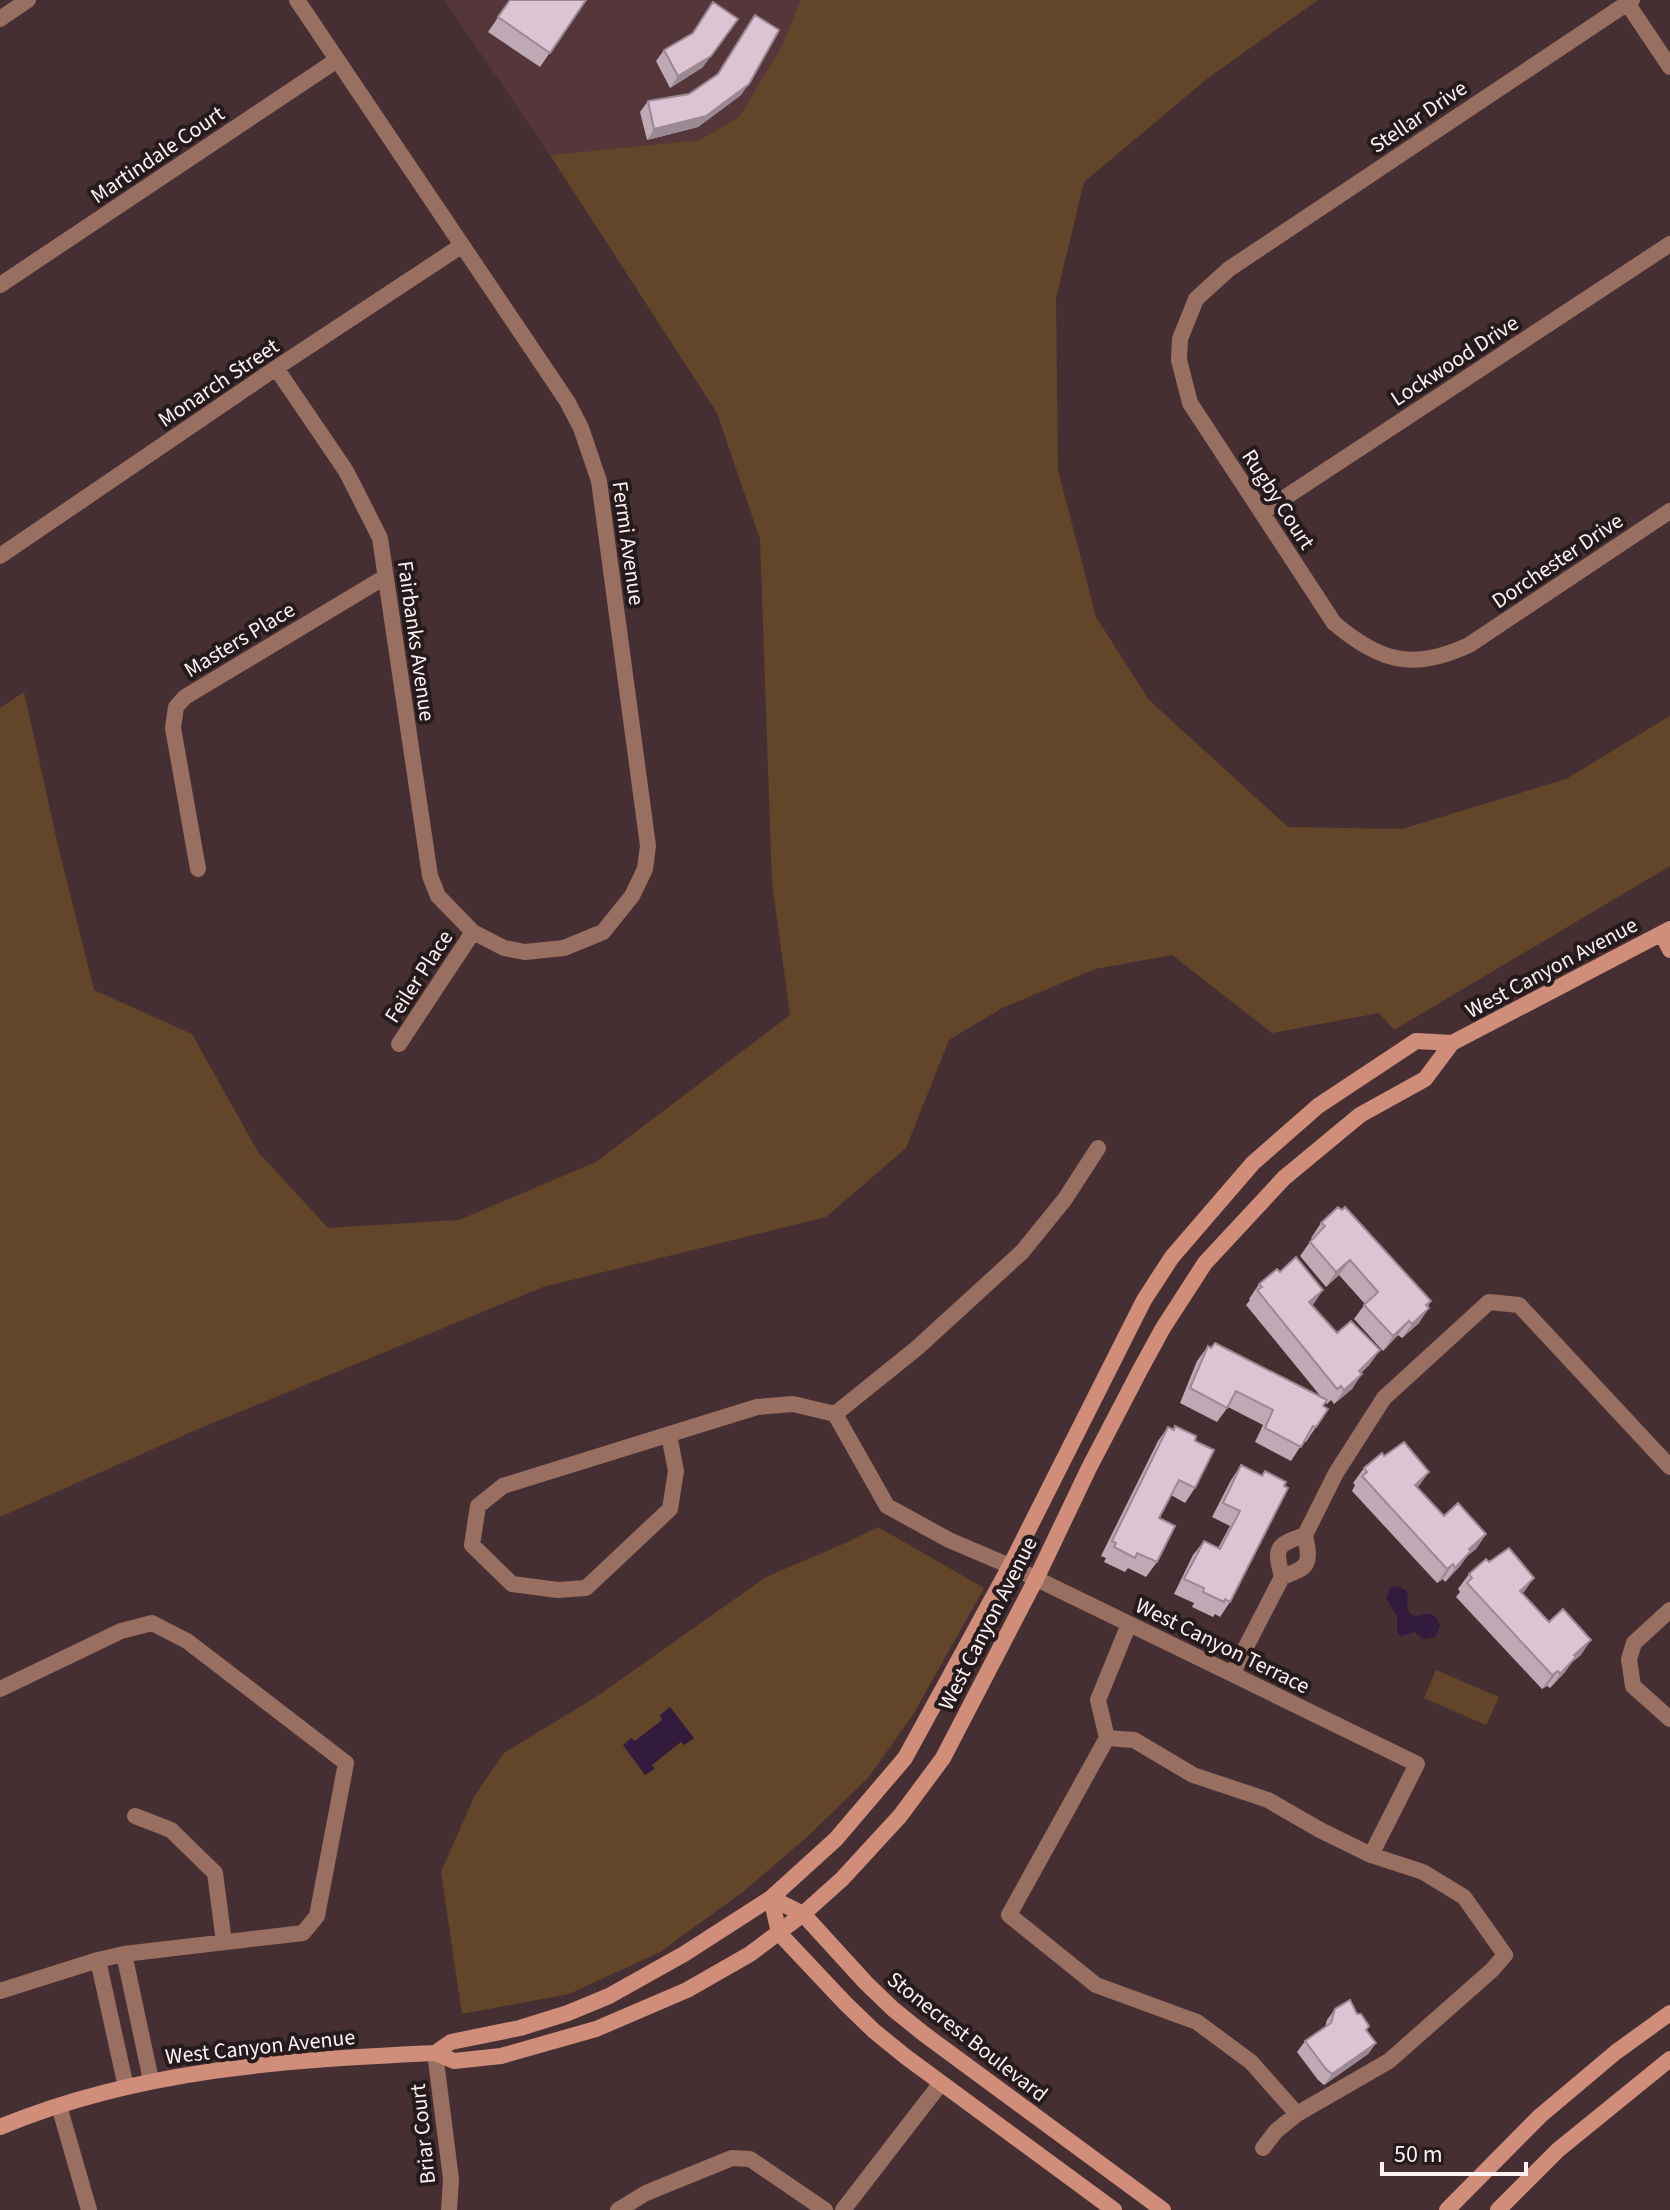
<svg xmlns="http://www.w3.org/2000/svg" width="1670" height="2210" viewBox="0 0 1670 2210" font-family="'Source Sans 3',sans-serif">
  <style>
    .built { fill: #54363b }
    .green { fill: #63462a }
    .water { fill: #321b3d }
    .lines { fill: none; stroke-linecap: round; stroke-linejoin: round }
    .street { stroke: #996f62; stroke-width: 16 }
    .secondary { stroke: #d08d7a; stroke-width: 16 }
    .wall { fill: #bea9b5 }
    .shaded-wall { fill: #9b8994 }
    .building { fill: #ddc4d3; stroke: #9b8994; stroke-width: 2 }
    .labels { text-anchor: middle; stroke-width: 8; stroke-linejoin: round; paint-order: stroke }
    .street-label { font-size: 22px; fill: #fef1f3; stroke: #251a1c }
  </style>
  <rect width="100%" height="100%" fill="#462f32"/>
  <!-- built -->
  <path class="built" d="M444,0H801L781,47L739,117L700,140L550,155Z"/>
  <!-- green -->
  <path class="green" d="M801,0H1318L1208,78L1084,182L1056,298L1058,470L1096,617L1149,700L1288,827L1402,829L1566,779L1670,716V866L1394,1030L1379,1013L1272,1033L1172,955L1095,969L1002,1008L949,1040L906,1148L826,1217L543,1287L198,1429L0,1517V708L24,692L58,846L94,990L192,1034L258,1152L328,1228L459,1220L596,1162L790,1015L772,882L760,539L717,413L550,155L700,140L739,117L781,47Z
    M878,1527L984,1588L914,1713L868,1778L806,1838L744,1891L660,1952L569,1994L462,2014L441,1872L474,1797L504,1753L596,1697L766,1577L843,1544Z
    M1436,1670L1499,1697L1486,1725L1424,1698Z"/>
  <!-- water -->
  <path class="water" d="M1397,1586L1406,1590L1408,1596L1407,1609C1414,1621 1420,1613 1430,1614L1437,1618L1440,1626L1435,1637L1423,1639L1414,1632L1402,1636L1397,1634V1616L1386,1598L1390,1588Z
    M670,1707L694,1738L684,1745L681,1742L652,1765L655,1769L645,1775L623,1745L631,1738L635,1741L662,1720L660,1715Z"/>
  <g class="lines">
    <!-- street -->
    <path class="street" d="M1632,0L1229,269L1196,299L1180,339L1179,360L1190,403L1334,623C1380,662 1413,671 1469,645L1670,511
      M1627,3L1670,67
      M0,19L28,0
      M0,285L337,60
      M276,368L346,471L380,538L430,876L438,896L473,932L504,948L525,952L564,948L603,932L632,896L645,869L648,846L599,481L581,428L567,401L297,0
      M1263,512L1670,244
      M0,556L276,368L461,246
      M198,869L173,728L176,707L185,697L385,577
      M399,1044L473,932
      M835,1414L917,1348L1022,1252L1065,1199L1098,1148
      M669,1435L676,1471L670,1509L586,1588L558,1590L512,1584L472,1545L478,1506L503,1486L757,1407L793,1404L835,1414L887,1506L949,1540L1010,1566L1417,1764L1371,1855
      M1305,1535L1336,1473L1384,1398L1489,1302L1519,1305L1670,1467
      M1305,1535C1311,1564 1310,1567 1282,1577C1274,1547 1276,1545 1305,1535Z
      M1670,1610L1634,1643L1629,1659L1633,1686L1670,1719
      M1232,1674L1282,1577
      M0,1689L121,1631L152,1623L187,1641L346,1763L317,1916L303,1933L124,1954L98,1960L0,1991
      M1107,1738L1134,1740L1193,1775L1268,1800L1320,1830L1371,1855L1423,1872L1464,1897L1505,1955L1492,1970L1389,2061L1297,2114L1251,2062L1197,2022L1096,1985L1009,1915L1107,1738L1098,1700L1129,1624
      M135,1816L171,1830L215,1873L224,1942
      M124,1954L151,2080
      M98,1960L126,2087
      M435,2053L451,2179L449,2210
      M59,2106L89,2210
      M1263,2148L1276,2131L1297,2114
      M618,2210L646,2193L732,2158L750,2159L825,2210
      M843,2210L941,2083"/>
    <!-- secondary -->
    <path class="secondary" d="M1662,934L1670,950
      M771,1898L803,1914L866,1983L893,2009L924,2034L1163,2210
      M771,1898L779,1933L845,2003L874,2031L906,2057L1114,2210
      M435,2053L451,2042L520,2028L568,2013L609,1996L684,1954L771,1898L836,1839L905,1758L1010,1566L1144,1300L1172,1257L1253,1163L1318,1106L1416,1041L1452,1043
      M0,2127C140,2069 286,2060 435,2053L454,2061L501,2056L596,2029L687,1990L750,1954L803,1914L842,1879L900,1816L943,1758L1036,1579L1089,1468L1140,1370L1163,1328L1205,1263L1284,1178L1360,1115L1425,1079L1452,1043L1670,929
      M1447,2210L1540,2116L1616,2052L1670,2013
      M1498,2210L1558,2150L1670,2059"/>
  </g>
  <!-- wall -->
  <path class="wall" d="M510,0H586L540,67L488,32Z
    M755,15L741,95L698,127L647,140L640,112L648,101L689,94L717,75Z
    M664,50L703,67L670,88L656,61Z
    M1321,1223L1431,1301L1419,1323L1402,1338L1398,1335L1383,1351L1354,1319L1365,1304L1339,1275L1326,1287L1300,1256L1312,1239L1311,1238Z
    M1259,1284L1312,1306L1337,1333L1380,1350L1369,1365L1361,1373L1352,1389L1334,1404L1331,1400L1327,1404L1325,1402L1316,1427L1306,1442L1304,1441L1291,1461L1255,1442L1263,1425L1228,1407L1217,1422L1180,1403L1197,1361L1208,1346L1322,1398L1246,1305L1250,1300L1249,1299Z
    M1175,1426L1195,1441V1488L1185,1503L1171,1495L1159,1518L1157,1562L1146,1577L1128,1568L1125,1572L1104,1562L1106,1558L1101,1556L1158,1441L1168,1427L1173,1429Z
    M1241,1465L1262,1475L1230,1602L1220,1617L1215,1614L1213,1617L1192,1607L1194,1603L1174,1594L1193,1555L1204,1541L1218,1548L1230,1526L1212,1517L1231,1480Z
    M1364,1468L1417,1487L1444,1516L1486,1534L1476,1549L1467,1556L1460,1566L1445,1582L1443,1579L1437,1583L1352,1491L1355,1485L1353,1483Z
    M1469,1574L1549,1622L1581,1655L1572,1662L1565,1672L1550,1688L1547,1686L1542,1689L1456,1597L1460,1592L1458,1589Z
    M1335,2009L1366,2030L1376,2043L1368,2054L1324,2085L1318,2080L1297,2052L1305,2041L1325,2027L1327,2020Z"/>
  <!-- shaded-wall -->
  <path class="shaded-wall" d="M738,19L703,67L670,88L678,76Z
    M749,84L741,95L698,127L647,140L654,129Z
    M1350,1260L1339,1275L1326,1287L1336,1272Z
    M1323,1290L1313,1305L1299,1317L1309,1302Z
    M1431,1301L1422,1315L1429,1308L1419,1323L1402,1338L1426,1305Z
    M1409,1321L1398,1335L1383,1351L1393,1336Z
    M1380,1350L1369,1365L1349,1385L1359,1371Z
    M1362,1374L1352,1389L1334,1404L1344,1390Z
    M1429,1472L1419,1486L1405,1500L1415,1485Z
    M1486,1534L1476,1549L1467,1556L1460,1566L1445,1582L1469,1549Z
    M1453,1564L1443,1579L1437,1583L1447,1569Z
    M1534,1578L1524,1592L1510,1606L1520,1591Z
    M1591,1640L1581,1655L1572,1662L1565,1672L1550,1688L1574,1655Z
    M1558,1671L1547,1686L1542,1689L1552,1675Z
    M1376,2043L1368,2054L1324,2085L1332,2074Z"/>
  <!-- building -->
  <path class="building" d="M510,0H586L550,53L498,17Z
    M713,2L738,19L711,56L678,76L664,50L693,33Z
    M755,15L779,30L749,84L706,116L654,129L648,101L689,94L718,74Z
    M1338,1207L1342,1210L1345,1207L1431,1301L1426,1305L1429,1308L1412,1324L1409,1321L1393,1336L1364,1305L1378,1292L1350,1260L1336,1272L1310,1242L1325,1226L1321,1223Z
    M1296,1257L1323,1290L1309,1302L1337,1333L1351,1321L1380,1350L1359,1371L1362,1374L1344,1390L1341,1386L1337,1389L1257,1290L1262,1287L1259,1284L1277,1269L1280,1272Z
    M1215,1343L1327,1400L1323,1406L1328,1409L1316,1427L1313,1426L1301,1447L1265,1428L1273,1410L1236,1391L1227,1408L1190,1388L1208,1346L1211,1348Z
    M1175,1426L1196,1436L1195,1441L1214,1450L1195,1488L1179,1480L1159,1518L1175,1526L1157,1562L1137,1553L1135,1558L1114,1547L1116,1543L1112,1541L1168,1427L1174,1430Z
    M1404,1442L1429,1472L1415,1485L1444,1516L1458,1503L1486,1534L1469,1549L1471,1551L1455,1568L1453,1564L1447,1569L1362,1476L1367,1472L1364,1468L1382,1453L1384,1456Z
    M1241,1465L1262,1476L1265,1471L1286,1482L1284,1486L1288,1488L1230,1602L1225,1599L1224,1602L1203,1592L1204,1588L1184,1579L1204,1541L1220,1549L1240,1511L1223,1503Z
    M1509,1548L1534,1578L1520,1591L1549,1622L1563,1609L1591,1640L1574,1655L1576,1657L1560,1674L1558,1671L1552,1675L1467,1583L1472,1578L1469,1574L1486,1559L1489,1562Z
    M1350,2000L1357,2014H1361L1369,2026L1366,2030L1376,2043L1332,2074L1326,2069L1305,2041L1331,2023L1335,2009Z"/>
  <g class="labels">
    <!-- street labels -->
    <g class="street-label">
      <text transform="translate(1418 116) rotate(-34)" y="8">Stellar Drive</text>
      <text transform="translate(157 154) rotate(-34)" y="8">Martindale Court</text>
      <text transform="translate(1454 360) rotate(-33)" y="8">Lockwood Drive</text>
      <text transform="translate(218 382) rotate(-34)" y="8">Monarch Street</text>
      <text transform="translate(1279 499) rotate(57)" y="8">Rugby Court</text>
      <text transform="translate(629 543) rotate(82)" y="8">Fermi Avenue</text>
      <text transform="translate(1557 560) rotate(-34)" y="8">Dorchester Drive</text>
      <text transform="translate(239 639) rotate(-31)" y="8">Masters Place</text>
      <text transform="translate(417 641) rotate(82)" y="8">Fairbanks Avenue</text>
      <text transform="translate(1551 967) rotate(-28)" y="8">West Canyon Avenue</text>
      <text transform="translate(418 976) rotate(-57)" y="8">Feiler Place</text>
      <text transform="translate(987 1623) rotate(-63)" y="8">West Canyon Avenue</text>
      <text transform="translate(1223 1645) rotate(26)" y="8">West Canyon Terrace</text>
      <text transform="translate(968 2036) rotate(38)" y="8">Stonecrest Boulevard</text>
      <text transform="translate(260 2046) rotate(-6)" y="8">West Canyon Avenue</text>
      <text transform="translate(422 2134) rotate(-96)" y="8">Briar Court</text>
    </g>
  </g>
  <!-- scale -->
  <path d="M1382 2162v12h144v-12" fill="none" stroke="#fef1f3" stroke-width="4"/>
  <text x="1394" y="2162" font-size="24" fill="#fef1f3" stroke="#251a1c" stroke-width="6" paint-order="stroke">50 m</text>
</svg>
